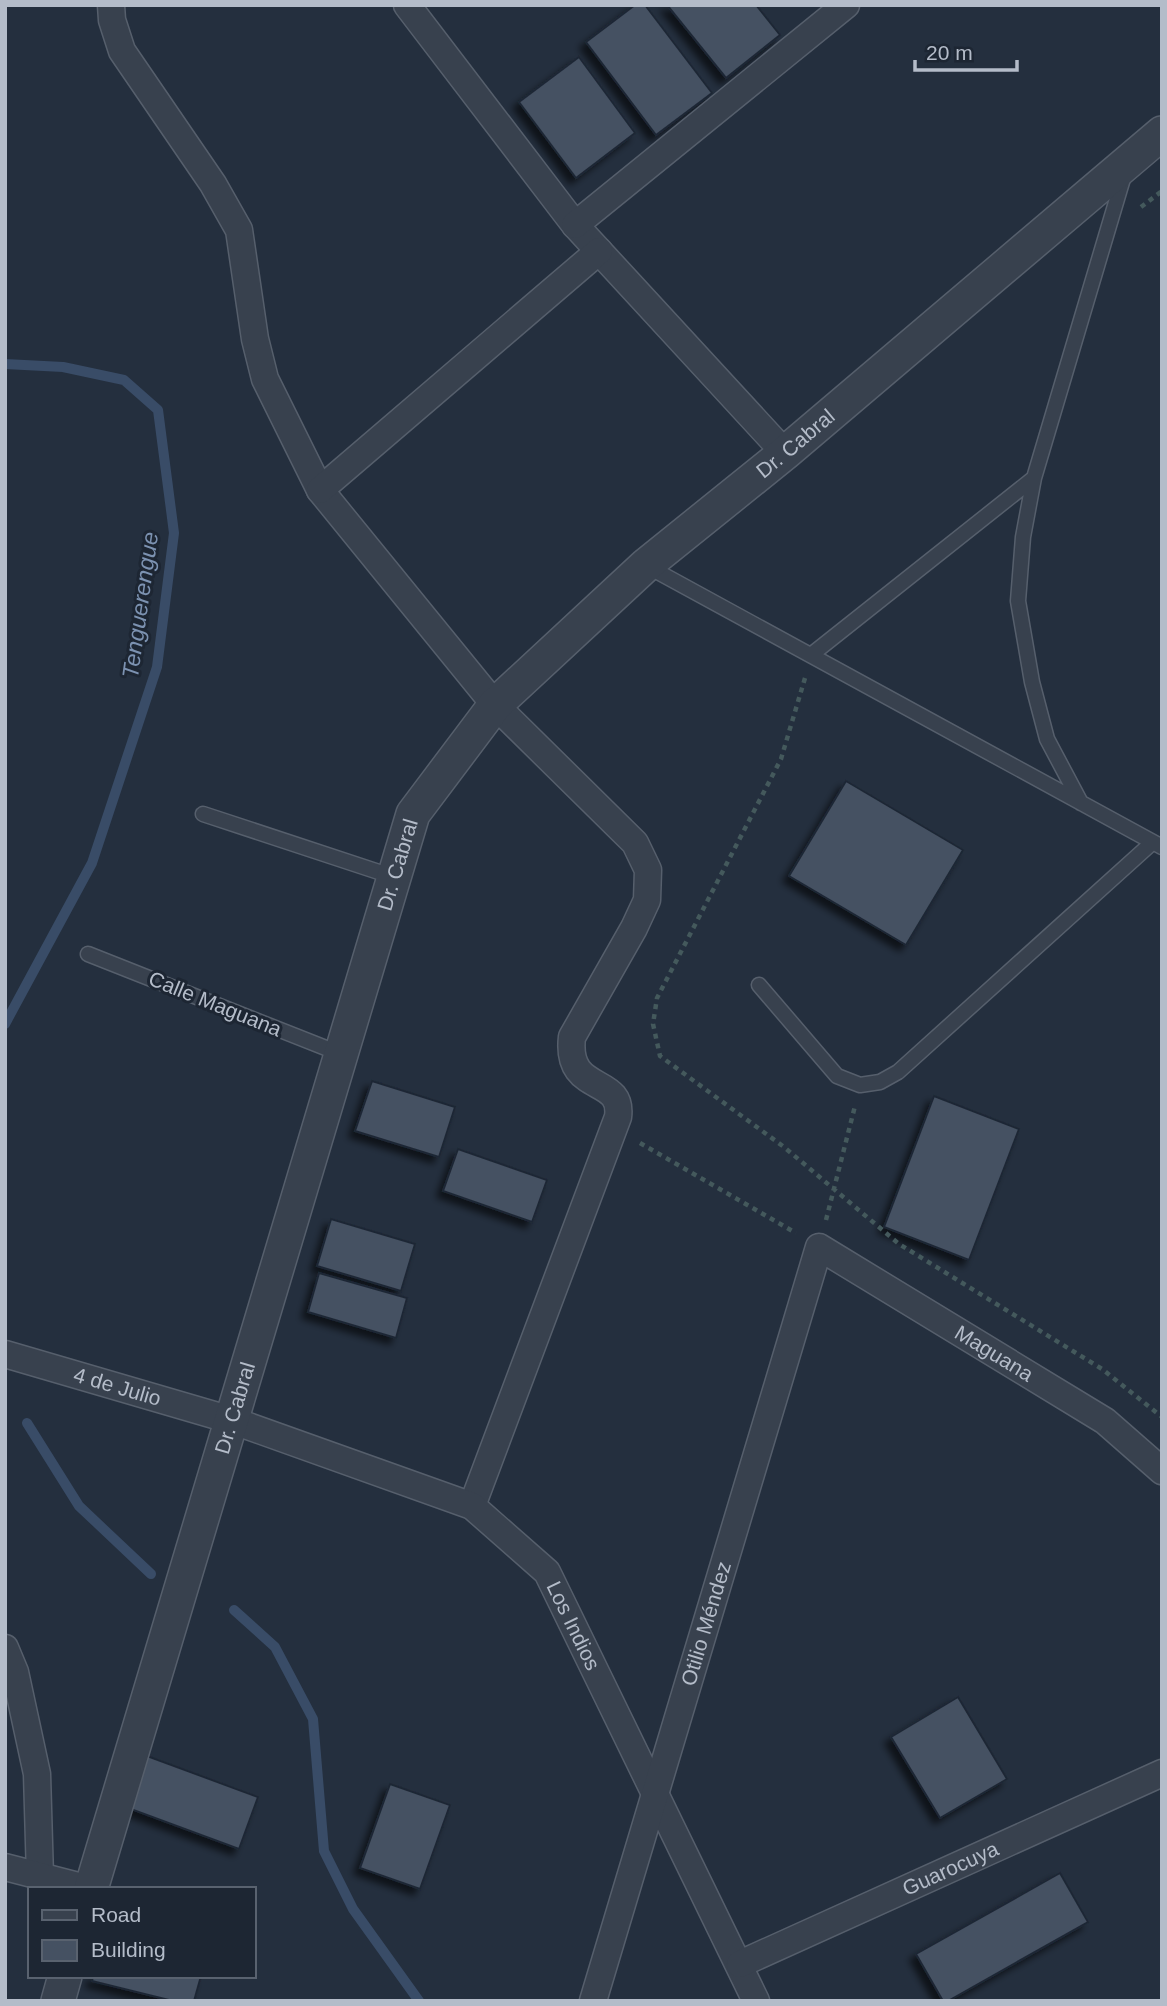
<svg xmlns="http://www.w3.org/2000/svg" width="1167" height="2006" viewBox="0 0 1167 2006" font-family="Helvetica,sans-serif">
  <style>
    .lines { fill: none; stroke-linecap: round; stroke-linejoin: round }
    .stream { stroke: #394c67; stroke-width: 10 }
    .building { fill: #455162; stroke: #1f2835; stroke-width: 2; filter: url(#shadow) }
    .service-casing { stroke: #565f6c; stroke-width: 17 }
    .minor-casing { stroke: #565f6c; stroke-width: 29 }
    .tertiary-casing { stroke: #565f6c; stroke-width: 36 }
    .path { stroke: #44595c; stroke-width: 4.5; stroke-dasharray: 5 5; stroke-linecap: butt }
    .service { stroke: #38414e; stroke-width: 14 }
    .minor { stroke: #38414e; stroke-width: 26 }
    .tertiary { stroke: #38414e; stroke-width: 33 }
    .labels { text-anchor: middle; stroke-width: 6; stroke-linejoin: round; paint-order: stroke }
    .street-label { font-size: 21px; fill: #b4bcc9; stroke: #1d2633 }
    .water-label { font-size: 23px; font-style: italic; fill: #7c92b1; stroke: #1d2633 }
  </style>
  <defs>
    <filter id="shadow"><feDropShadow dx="-6" dy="6" stdDeviation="3.5" flood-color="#0009"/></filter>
  </defs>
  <rect width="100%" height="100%" fill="#242f3e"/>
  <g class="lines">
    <!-- stream -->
    <path class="stream" d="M5,364L63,367L124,380L158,410L174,533L157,667L92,863L5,1024
      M27,1423L79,1506L151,1574
      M234,1610L275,1647L313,1719L324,1851L353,1909L419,2001"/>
  </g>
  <!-- building -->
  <path class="building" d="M635,5H645L712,93L656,135L586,42Z
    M667,5H756L780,35L726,78Z
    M579,57L635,133L576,178L519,102Z
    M846,781L963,850L906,945L789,876Z
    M372,1081L455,1107L439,1157L355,1131Z
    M934,1096L1019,1129L969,1260L884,1227Z
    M458,1149L547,1180L532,1222L443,1191Z
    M331,1219L415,1244L401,1291L317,1266Z
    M319,1273L407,1298L396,1338L308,1312Z
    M958,1697L1007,1779L940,1818L891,1737Z
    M147,1756L258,1797L239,1849L128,1808Z
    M390,1784L450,1805L420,1889L360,1868Z
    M1060,1873L1088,1922L948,2001H943L916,1954Z
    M93,1976H201L194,2001H173L92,1981Z"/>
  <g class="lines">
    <!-- service casing -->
    <g class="service-casing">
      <path id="service" d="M647,566L1162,847
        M811,655L1034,478
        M1081,803L1047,739L1032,682L1018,601L1023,537L1034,478L1125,172
        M203,814L394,877
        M88,954L341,1054
        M759,985L837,1076L860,1085L880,1082L898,1072L1153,842"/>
    </g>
    <!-- minor casing -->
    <g class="minor-casing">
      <g id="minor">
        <path d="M111,5L112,20L122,51L213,184L239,230L255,339L265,379L320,490L495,705L635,843L648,870L647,900L634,928L572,1037C565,1096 624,1074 618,1117L472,1506"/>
        <path d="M407,5L575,225L785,453"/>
        <path d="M575,225L846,5"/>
        <path d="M320,490L599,251"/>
        <path id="s1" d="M5,1354L231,1420L472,1506L547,1572L756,2001"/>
        <path d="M5,1648L15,1672L37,1774L40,1877"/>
        <path d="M5,1867L90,1889"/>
        <path id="s2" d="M740,1964L1162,1773"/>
        <path id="s3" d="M593,2001L819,1247L1105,1421L1162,1471"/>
      </g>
    </g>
    <!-- tertiary casing -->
    <g class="tertiary-casing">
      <g id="tertiary">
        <path id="s4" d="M91,1889L413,814L495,705L646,565L785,453L1162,133"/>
        <path d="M58,2001L65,1976"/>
      </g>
    </g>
    <!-- path -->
    <path class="path" d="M1141,207L1162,191
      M805,678L781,759L657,998L653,1024L660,1056L784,1147L899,1244L1102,1369L1162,1417
      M640,1143L796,1233
      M826,1220L855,1106"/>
    <!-- service -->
    <use href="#service" class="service"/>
    <!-- minor -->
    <use href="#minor" class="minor"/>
    <!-- tertiary -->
    <use href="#tertiary" class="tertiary"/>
  </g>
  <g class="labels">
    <!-- street labels -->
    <g class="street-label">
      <text dy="7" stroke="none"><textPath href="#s4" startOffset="1657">Dr. Cabral</textPath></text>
      <text dy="7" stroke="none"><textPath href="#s4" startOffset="1069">Dr. Cabral</textPath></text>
      <text transform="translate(215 1004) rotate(22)" y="7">Calle Maguana</text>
      <text dy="7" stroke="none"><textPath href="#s3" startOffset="992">Maguana</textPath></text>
      <text dy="7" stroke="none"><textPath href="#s1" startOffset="117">4 de Julio</textPath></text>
      <text dy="7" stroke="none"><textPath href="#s4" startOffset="502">Dr. Cabral</textPath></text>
      <text dy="7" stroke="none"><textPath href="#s3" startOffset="394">Otilio Méndez</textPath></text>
      <text dy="7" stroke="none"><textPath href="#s1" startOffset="651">Los Indios</textPath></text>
      <text dy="7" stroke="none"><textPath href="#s2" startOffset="231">Guarocuya</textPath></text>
    </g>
    <!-- water labels -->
    <g class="water-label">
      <text transform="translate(140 605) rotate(-82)" y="8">Tenguerengue</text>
    </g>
  </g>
  <!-- border -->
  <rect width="1167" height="2006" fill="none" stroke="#b4bcc9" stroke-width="14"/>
  <!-- legend -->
  <rect x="28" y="1887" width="228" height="91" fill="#1d2633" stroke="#59626f" stroke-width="2"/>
  <rect x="42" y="1910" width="35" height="10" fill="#38414e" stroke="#59626f" stroke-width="2"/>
  <text x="91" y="1922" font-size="21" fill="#b4bcc9">Road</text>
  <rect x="42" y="1940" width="35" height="21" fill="#455162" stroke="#59626f" stroke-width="2"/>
  <text x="91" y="1957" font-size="21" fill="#b4bcc9">Building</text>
  <!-- scale -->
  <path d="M915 60v10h102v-10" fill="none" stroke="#b4bcc9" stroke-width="3.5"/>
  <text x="926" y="60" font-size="21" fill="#b4bcc9" stroke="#1d2633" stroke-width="5" paint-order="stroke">20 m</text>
</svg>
